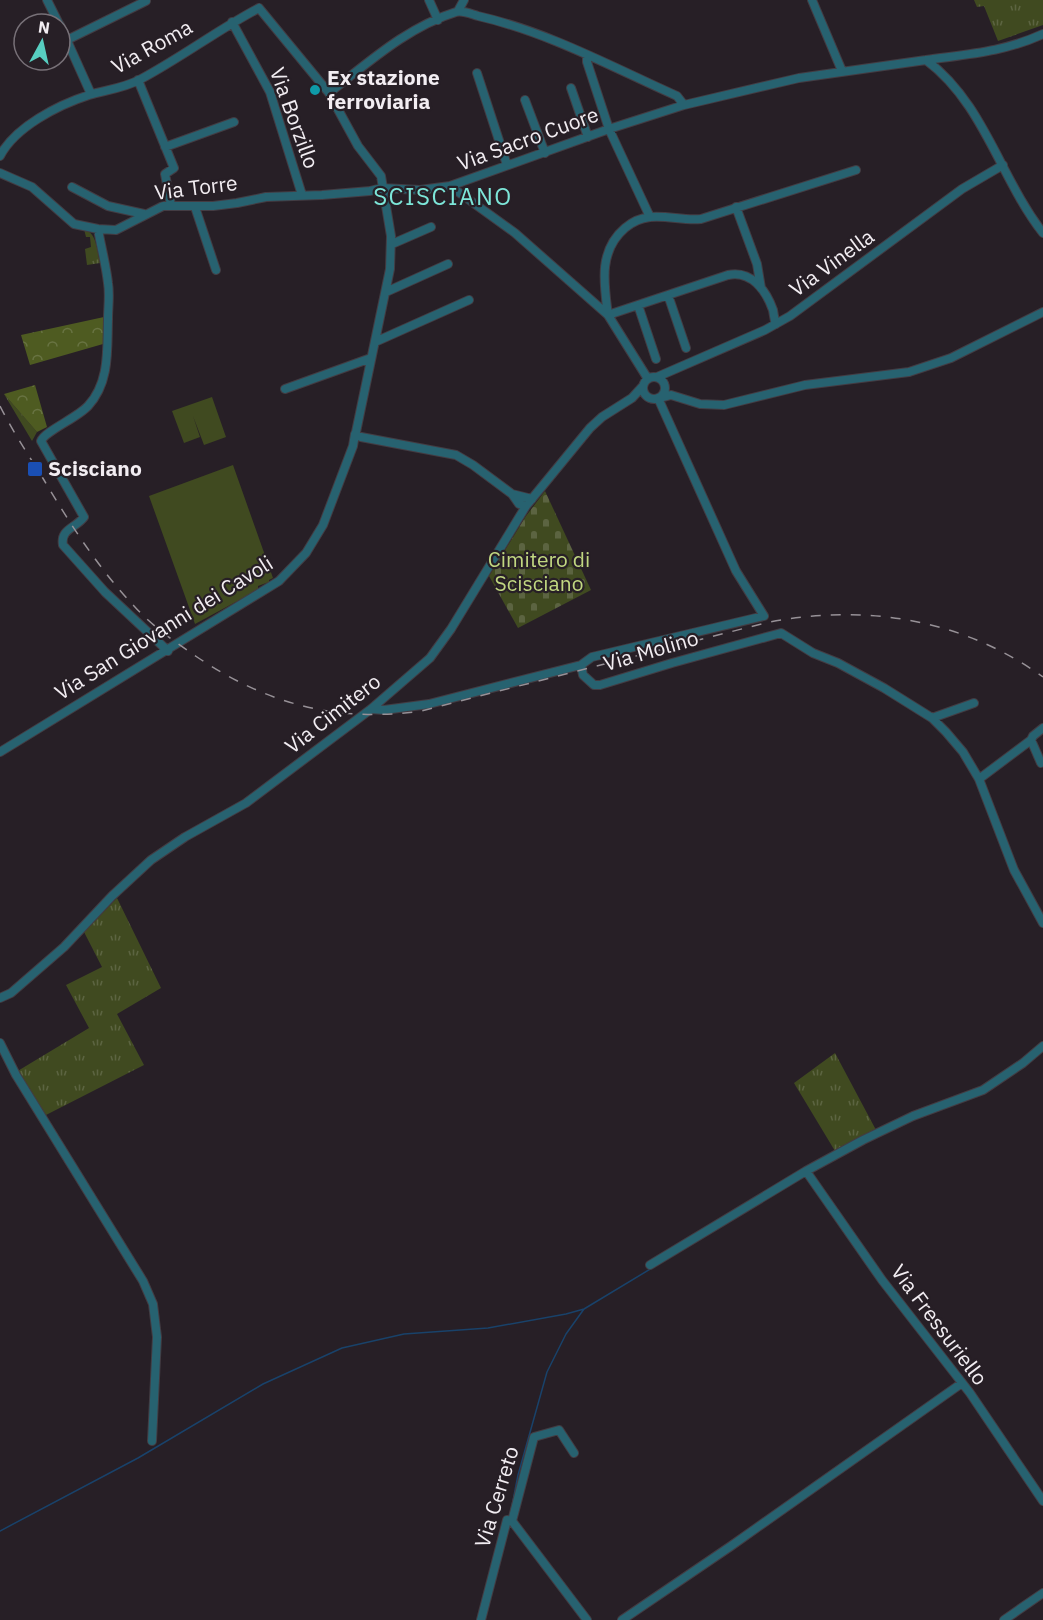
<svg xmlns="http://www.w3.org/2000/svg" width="1043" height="1620" viewBox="0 0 1043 1620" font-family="'IBM Plex Sans',sans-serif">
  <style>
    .grass { fill: url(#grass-tufts) }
    .forest { fill: url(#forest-crowns) }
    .cemetery { fill: url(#cemetery-stones) }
    .park { fill: #404a20 }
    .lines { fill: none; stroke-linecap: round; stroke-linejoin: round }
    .stream { stroke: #19426a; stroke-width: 1.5 }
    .minor-casing { stroke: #433c43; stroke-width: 10 }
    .minor { stroke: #276270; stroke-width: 8 }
    .rail { stroke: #979197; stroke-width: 1.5; stroke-dasharray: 10 10; stroke-linecap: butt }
    .culture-dot { fill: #0f9aa8; stroke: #271f26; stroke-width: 2 }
    .transit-dot { fill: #1a4fb4; stroke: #271f26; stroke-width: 2 }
    .labels { text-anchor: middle; stroke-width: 4.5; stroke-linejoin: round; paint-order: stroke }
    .street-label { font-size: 21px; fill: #f2edf2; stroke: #271f26 }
    .poi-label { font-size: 21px; font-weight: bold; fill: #f2edf2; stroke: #271f26; text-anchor: start }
    .park-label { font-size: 21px; fill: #c1d781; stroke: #271f26 }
    .quarter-label { font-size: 24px; letter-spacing: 1.5px; fill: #7de6d9; stroke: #271f26 }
  </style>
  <defs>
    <pattern id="grass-tufts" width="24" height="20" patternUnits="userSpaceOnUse" patternTransform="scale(1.5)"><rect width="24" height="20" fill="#404a20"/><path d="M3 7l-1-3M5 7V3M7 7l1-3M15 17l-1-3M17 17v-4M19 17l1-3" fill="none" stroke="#5c6441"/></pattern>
    <pattern id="forest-crowns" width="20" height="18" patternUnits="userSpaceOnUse" patternTransform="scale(1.5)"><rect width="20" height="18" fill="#4e5b21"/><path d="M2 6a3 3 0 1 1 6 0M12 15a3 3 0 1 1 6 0" fill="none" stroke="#687342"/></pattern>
    <pattern id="cemetery-stones" width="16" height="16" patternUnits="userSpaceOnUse" patternTransform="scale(1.5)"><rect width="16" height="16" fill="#404a20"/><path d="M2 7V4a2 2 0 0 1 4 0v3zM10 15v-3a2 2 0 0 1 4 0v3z" fill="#5c6441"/></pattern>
  </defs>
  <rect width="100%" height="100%" fill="#271f26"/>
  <!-- grass -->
  <path class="grass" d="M974,0H1043V25L998,41L984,6L977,7Z
    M84,229C97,233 97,251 100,263L87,265L85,249L91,247L90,237H86Z
    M4,394L37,432L32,441Z
    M117,898L161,988L117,1014L144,1065L44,1116L16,1072L89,1028L66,985L102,967L84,932Z
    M835,1053L876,1130L835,1151L794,1083Z"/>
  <!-- forest -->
  <path class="forest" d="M104,317L103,344L30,365L21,335Z
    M35,385L47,427L37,432L4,394Z"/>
  <!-- cemetery -->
  <path class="cemetery" d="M545,491L591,590L518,628L489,576L526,516Z"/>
  <!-- park -->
  <path class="park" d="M212,397L226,437L204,445L193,416L200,437L184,443L172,411Z
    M233,465L273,578L269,580V582L258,586V590L195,624L149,496Z"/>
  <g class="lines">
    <!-- stream -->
    <path class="stream" d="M511,1511L518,1475L547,1372L566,1334L584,1309
      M0,1531L138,1458L263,1384L342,1348L404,1334L488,1328L566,1314L584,1309L652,1268"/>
    <!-- minor casing -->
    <g class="minor-casing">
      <path id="minor" d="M47,0L59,24
        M429,0L438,20
        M812,0L842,71
        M259,8L329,93L358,146L381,176L391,236L390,269L356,432
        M458,11L464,0
        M232,22L270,92L302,195
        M60,25L91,94
        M67,40L146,1
        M587,55V62L609,129L650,217
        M926,60C968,54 1004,52 1043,34
        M477,73L507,165
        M138,80L174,168L165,174L171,205
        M571,88L588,137
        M329,93C368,63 407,27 456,12C462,10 471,14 478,16C548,32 612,67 677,96L684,105
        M525,100L545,153
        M165,147L234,122
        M0,156C15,127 58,105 89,95C106,90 125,88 141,79C182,57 219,29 259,8
        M0,173L32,187L74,224L98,229L116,230L163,206H213L237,203L266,197L322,195L370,191L382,188L420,190L450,186L609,129L684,105L799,78L926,60C984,103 1000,178 1043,233
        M450,186L515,233L608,315L648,379
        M72,187L108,206L144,214
        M195,207L216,270
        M736,207L757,264L761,288
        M98,229C101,247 106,265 108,283C110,295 108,307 108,319C107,350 110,382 88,406C77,418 45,431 41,441L84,517C76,528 60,529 63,545L105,592L168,651
        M392,244L431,227
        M386,292L448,264
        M668,295L686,348
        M638,305L656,359
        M608,315C604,284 598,251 625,228C632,222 641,218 650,217C667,215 684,221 701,219L856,170
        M608,315L728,275C751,270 766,290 773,310C774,315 774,319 776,324
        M375,342L469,300
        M643 388a11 11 0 1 1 22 0a11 11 0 1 1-22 0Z
        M657,377L765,330L790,316L962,189L1003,165
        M285,389L371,358
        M658,398L736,571L764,616L592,657L581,665L583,675L594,685H600L672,663L781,633L813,653L838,663L884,688L932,718L946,732L963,752L979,779L1014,870L1043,923
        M660,398L671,395L700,404L724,405L805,385L909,372L951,358L1043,312
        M361,437L456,455L473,465L512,494L519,504L526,506
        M512,494L532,499
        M371,709L384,710L429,704L581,665
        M932,718L974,703
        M1031,740L1041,763
        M0,752L279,581L306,553L323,525L353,446L355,434
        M979,779L1031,740L1033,736L1043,728
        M0,998L11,993L64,947L112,896L151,860L185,837L246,803L371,709L430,658L451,629L526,506L590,428L602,417L632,398L643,386
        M0,1043L16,1075L143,1281L153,1304L157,1337L152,1441
        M806,1171L882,1280L970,1393L1043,1501
        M650,1265L806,1171L863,1140L913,1116L983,1090L1023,1063L1043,1046
        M512,1521L534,1437L559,1430L574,1453
        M512,1521L587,1620
        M481,1620L507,1520L512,1521
        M622,1620L731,1546L962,1383
        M1004,1620L1043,1593"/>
    </g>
    <!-- minor -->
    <use href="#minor" class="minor"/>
    <!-- rail -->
    <path class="rail" d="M0,406C13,432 29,456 44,480C70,524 99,569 134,606C152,626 175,642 197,657C267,704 337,723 421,711L765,623C863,603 961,618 1043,677"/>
  </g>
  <!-- markers -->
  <circle class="culture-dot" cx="315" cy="90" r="6"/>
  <rect class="transit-dot" x="27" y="461" width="16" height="16" rx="3"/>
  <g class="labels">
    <!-- street labels -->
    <g class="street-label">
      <text transform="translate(152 47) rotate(-29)" y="7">Via Roma</text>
      <text transform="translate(294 118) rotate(70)" y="7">Via Borzillo</text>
      <text transform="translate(528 139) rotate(-20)" y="7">Via Sacro Cuore</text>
      <text transform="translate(196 188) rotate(-7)" y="7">Via Torre</text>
      <text transform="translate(832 263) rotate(-36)" y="7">Via Vinella</text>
      <text transform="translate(164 628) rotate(-32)" y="7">Via San Giovanni dei Cavoli</text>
      <text transform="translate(651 651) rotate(-16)" y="7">Via Molino</text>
      <text transform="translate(333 714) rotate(-38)" y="7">Via Cimitero</text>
      <text transform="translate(939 1325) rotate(53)" y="7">Via Fressuriello</text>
      <text transform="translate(497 1497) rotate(-73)" y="7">Via Cerreto</text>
    </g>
    <!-- poi labels -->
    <g class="poi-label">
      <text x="327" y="85">Ex stazione<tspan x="327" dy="24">ferroviaria</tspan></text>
      <text x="48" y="476">Scisciano</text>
    </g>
    <!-- park labels -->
    <g class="park-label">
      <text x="539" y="567">Cimitero di<tspan x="539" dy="24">Scisciano</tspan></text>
    </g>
    <!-- quarter labels -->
    <g class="quarter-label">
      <text x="443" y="205">SCISCIANO</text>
    </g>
  </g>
  <!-- north arrow -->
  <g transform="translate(42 42) rotate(8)"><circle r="28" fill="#271f26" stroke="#787178" stroke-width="1.5"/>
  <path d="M0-4.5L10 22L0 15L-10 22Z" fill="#57cec1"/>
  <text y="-9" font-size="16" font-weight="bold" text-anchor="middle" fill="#f2edf2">N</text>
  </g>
</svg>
